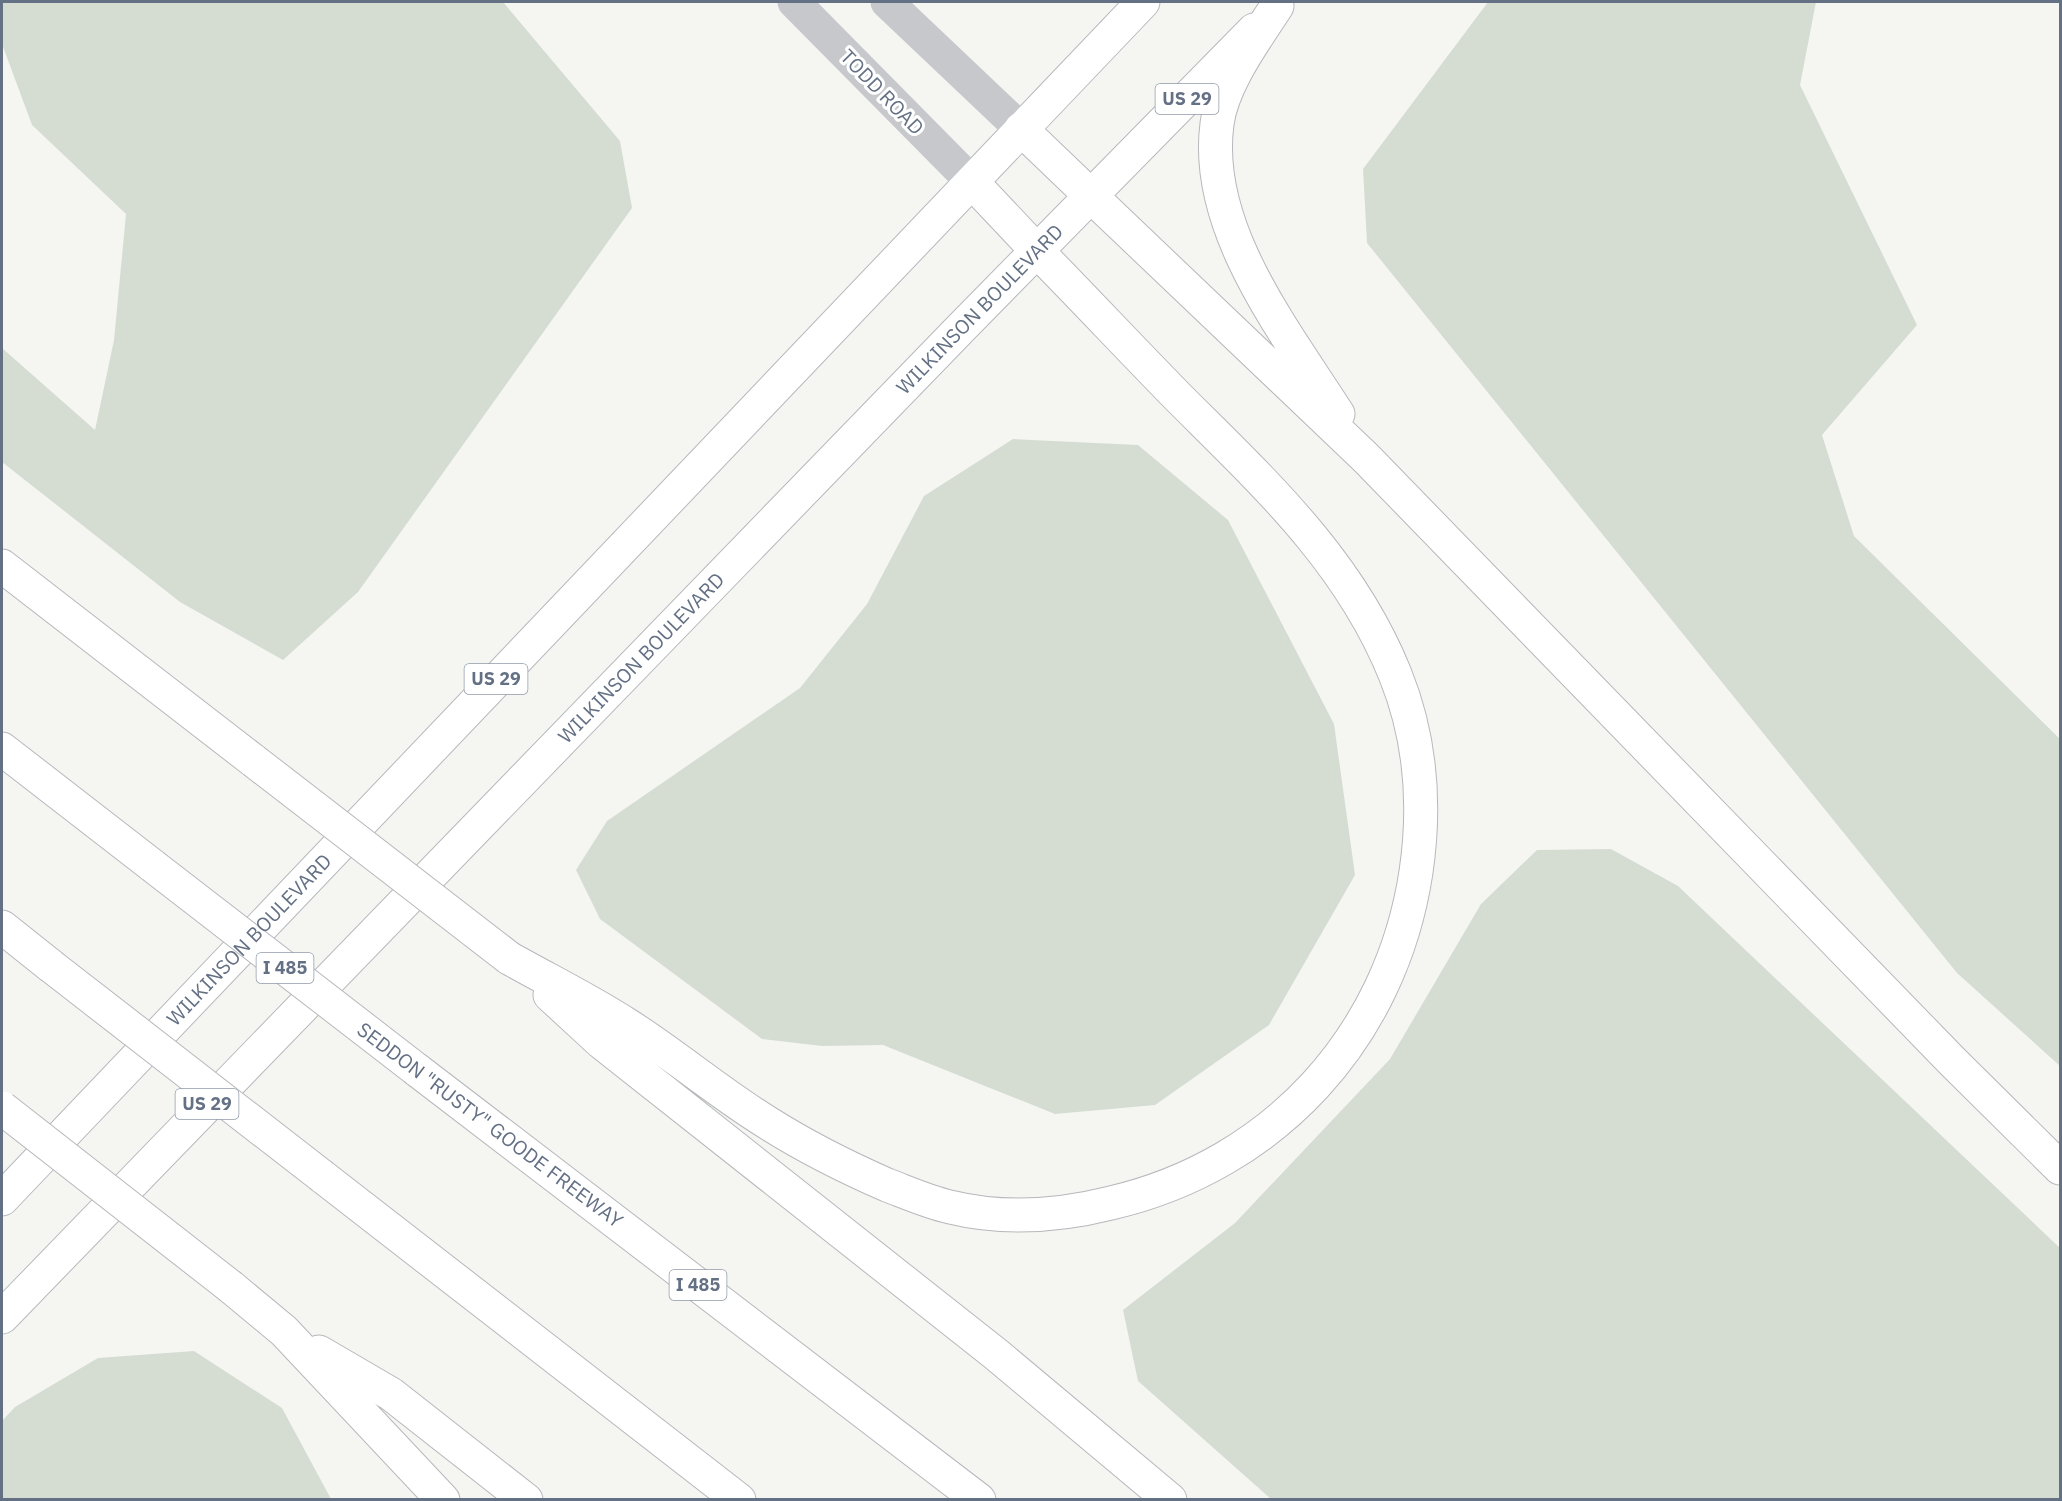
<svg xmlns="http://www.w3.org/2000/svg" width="2062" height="1501" viewBox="0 0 2062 1501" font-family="'IBM Plex Sans',sans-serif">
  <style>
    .green { fill: #d5ddd3 }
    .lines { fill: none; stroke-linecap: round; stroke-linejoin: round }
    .primary-casing { stroke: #b6b9be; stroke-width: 35 }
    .motorway-casing { stroke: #b6b8bc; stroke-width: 35 }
    .tertiary { stroke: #c6c8cc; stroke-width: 33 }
    .primary { stroke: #fff; stroke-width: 33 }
    .motorway { stroke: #fff; stroke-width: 33 }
    .motorway-bridge-casing { stroke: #b6b8bc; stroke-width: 35; stroke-linecap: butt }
    .motorway-bridge { stroke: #fff; stroke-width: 33 }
    .labels { text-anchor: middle; stroke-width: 6; stroke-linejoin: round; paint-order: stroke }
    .shield { fill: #fff; stroke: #929ba9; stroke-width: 1.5 }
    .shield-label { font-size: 18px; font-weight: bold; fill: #647084 }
    .street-label { font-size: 20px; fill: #647084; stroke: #fff }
  </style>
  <rect width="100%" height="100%" fill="#f5f6f2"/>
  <!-- green -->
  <path class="green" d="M2,2H503L620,141L632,208L358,592L283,660L180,602L2,462V348L95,430L114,340L126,214L32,125L2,44Z
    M1488,2H1816L1800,85L1917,325L1822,435L1854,536L2060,739V1066L1957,973L1367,243L1363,169Z
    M1013,439L1138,445L1228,520L1334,724L1355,875L1269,1025L1155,1105L1055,1114L883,1045L822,1046L762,1039L600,919L576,870L607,821L800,688L867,604L924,496Z
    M1611,849L1678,886L2060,1248V1499H1271L1138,1381L1123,1310L1235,1223L1390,1059L1481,904L1537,850Z
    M194,1351L282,1408L331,1499H2V1421L15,1407L98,1358Z"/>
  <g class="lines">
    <!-- primary casing -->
    <g class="primary-casing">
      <g id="primary">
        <path d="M1021,129L1092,197"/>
        <path d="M972,182L1038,252"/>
        <path id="s1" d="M2,1199L1143,2"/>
        <path id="s2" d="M2,1317L962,327L1254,30"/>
      </g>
    </g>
    <!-- motorway casing -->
    <g class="motorway-casing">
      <path id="motorway" d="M1277,6C1255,40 1222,84 1217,124C1203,228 1285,331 1338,414
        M1092,197L1366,458L1952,1061L2060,1168
        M2,566L254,761
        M2,749L153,866
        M2,927L51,966
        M509,958C548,980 589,1000 626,1024C675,1055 719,1093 768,1123C806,1147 846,1167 887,1185C908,1193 928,1202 950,1207C1003,1220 1059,1216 1111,1203C1274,1165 1391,1037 1416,872C1426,804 1421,738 1395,674C1349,560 1263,482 1178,397C1131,349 1085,300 1038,252
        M550,995L601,1042L997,1355L1170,1500
        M417,1070L979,1500
        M323,1177L739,1500
        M231,1287L284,1331L443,1500
        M319,1352L391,1394L526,1500"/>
    </g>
    <!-- tertiary -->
    <path class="tertiary" d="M794,2L972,182
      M887,2L1021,129"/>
    <!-- primary -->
    <use href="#primary" class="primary"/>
    <!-- motorway -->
    <use href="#motorway" class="motorway"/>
    <!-- motorway-bridge casing -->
    <g class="motorway-bridge-casing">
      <path id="motorway-bridge" d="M254,761L509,958
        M153,866L417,1070
        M51,966L323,1177
        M2,1108L231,1287"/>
    </g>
    <!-- motorway-bridge -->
    <use href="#motorway-bridge" class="motorway-bridge"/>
  </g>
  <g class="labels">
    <!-- shield labels -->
    <g class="shield">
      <rect x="1155.5" y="84" width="63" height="30" rx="4.5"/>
      <rect x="464.5" y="664" width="63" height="30" rx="4.5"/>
      <rect x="256.5" y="953" width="57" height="30" rx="4.5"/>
      <rect x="175.5" y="1089" width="63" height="30" rx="4.5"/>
      <rect x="669.5" y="1270" width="57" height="30" rx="4.5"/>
    </g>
    <g class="shield-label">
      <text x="1187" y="105">US 29</text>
      <text x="496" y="685">US 29</text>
      <text x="285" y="974">I 485</text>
      <text x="207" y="1110">US 29</text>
      <text x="698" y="1291">I 485</text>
    </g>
    <!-- street labels -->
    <g class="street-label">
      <text transform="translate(882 92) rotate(46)" y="7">TODD ROAD</text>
      <text dy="7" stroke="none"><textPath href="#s2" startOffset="1404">WILKINSON BOULEVARD</textPath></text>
      <text dy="7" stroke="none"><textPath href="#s2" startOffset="918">WILKINSON BOULEVARD</textPath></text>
      <text dy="7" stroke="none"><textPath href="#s1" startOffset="358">WILKINSON BOULEVARD</textPath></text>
      <text transform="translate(490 1125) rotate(37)" y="7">SEDDON "RUSTY" GOODE FREEWAY</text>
    </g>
  </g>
  <!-- border -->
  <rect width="2062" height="1501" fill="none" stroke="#647084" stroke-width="6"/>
</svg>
